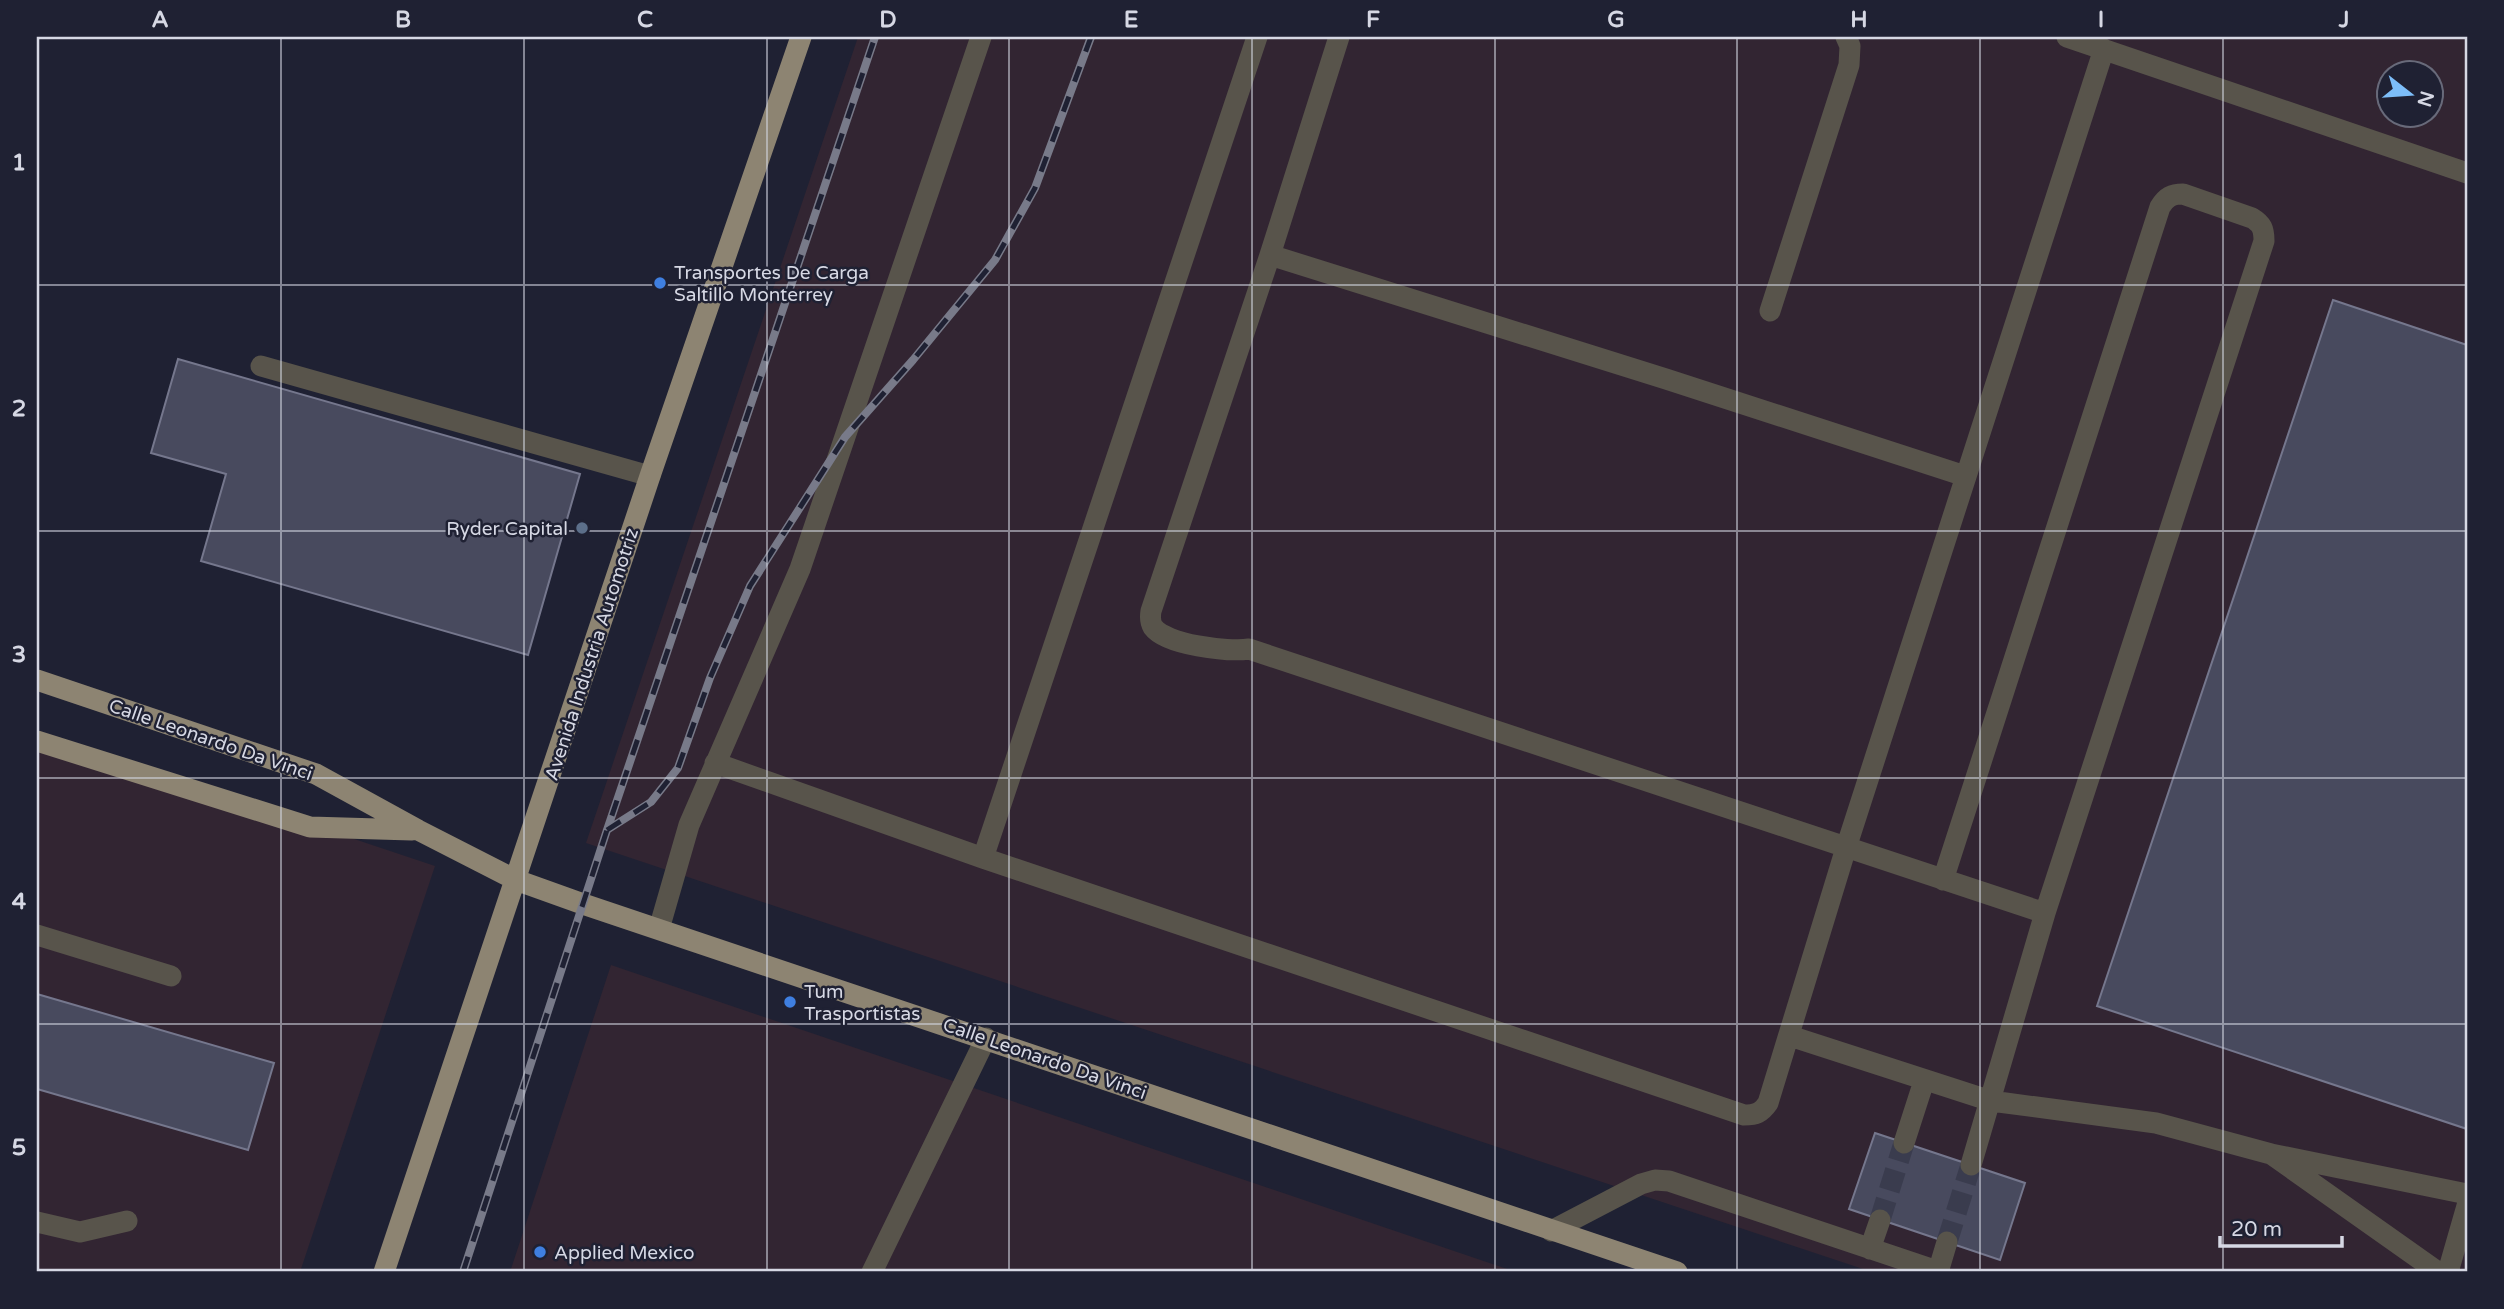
<svg xmlns="http://www.w3.org/2000/svg" width="2504" height="1309" viewBox="0 0 2504 1309" font-family="'Varela Round',sans-serif">
  <style>
    .industrial { fill: #322532; fill-rule: evenodd }
    .building { fill: #484a5e; stroke: #75778d; stroke-width: 2 }
    .lines { fill: none; stroke-linecap: round; stroke-linejoin: round }
    .minor-tunnel { stroke: #3a3c4e; stroke-width: 21; stroke-dasharray: 21 10; stroke-linecap: butt }
    .minor { stroke: #58544b; stroke-width: 21 }
    .major { stroke: #8d8472; stroke-width: 21 }
    .rail-casing { stroke: #787a89; stroke-width: 8 }
    .rail { stroke: #1f2133; stroke-width: 5; stroke-dasharray: 16; stroke-linecap: butt }
    .grid { fill: none; stroke: #d6d8e4; stroke-width: 2; stroke-opacity: 0.55 }
    .shop-dot { fill: #3f7fe0; stroke: #1f2133; stroke-width: 2.5 }
    .service-dot { fill: #5c6f8a; stroke: #1f2133; stroke-width: 2.5 }
    .labels { text-anchor: middle; stroke-width: 5; stroke-linejoin: round; paint-order: stroke }
    .poi-label { font-size: 19px; fill: #d6d8e4; stroke: #1f2133; text-anchor: start }
    .street-label { font-size: 19px; fill: #d6d8e4; stroke: #1f2133 }
    .neatline { fill: none; stroke: #d6d8e4; stroke-width: 2.5 }
    .grid-label { font-size: 23px; text-anchor: middle; font-weight: bold; fill: #d6d8e4 }
  </style>
  <rect width="100%" height="100%" fill="#1f2133"/>
  <!-- industrial -->
  <path class="industrial" d="M858,37H2467V1272H1872L586,843ZM2388,74H2430V116H2388Z
    M37,733L435,866L300,1272H37Z
    M611,965L1516,1272H510Z"/>
  <!-- building -->
  <path class="building" d="M2333,300L2467,345V1129L2097,1006Z
    M178,359L580,474L528,655L201,561L226,474L151,453Z
    M37,994L274,1063L248,1150L37,1089Z
    M1875,1133L2025,1183L2000,1260L1849,1209Z"/>
  <g class="lines">
    <!-- minor-tunnel -->
    <path class="minor-tunnel" d="M1880,1220L1904,1143
      M1947,1242L1971,1165"/>
    <!-- minor -->
    <path class="minor" d="M1339,37L1270,255L1151,611C1150,617 1150,622 1153,627C1166,645 1228,652 1249,649L2045,913
      M2067,37L2467,173
      M1270,255L1666,379L1965,476
      M1770,311L1849,65L1850,46L1846,37
      M261,366L650,476
      M715,763L983,858L1744,1115C1756,1115 1761,1113 1768,1103L1846,848L2104,49
      M983,858L1257,37
      M1943,880L2160,207C2166,197 2172,194 2183,194L2252,218C2262,224 2264,229 2264,241L2045,913L1971,1165
      M659,929L689,825L800,569L981,37
      M37,935L171,976
      M1790,1036L1991,1101L2156,1123L2271,1154
      M1904,1143L1924,1081
      M37,1222L80,1232L127,1221
      M1551,1231L1641,1184L1655,1180L1669,1181L1940,1272
      M1870,1249L1880,1220
      M872,1272L986,1038
      M1938,1272L1947,1242
      M2438,1272L2271,1154L2467,1194
      M2448,1272L2467,1206"/>
    <!-- major -->
    <path class="major" d="M37,680L316,774L418,830L516,880L583,904L1677,1272
      M37,741L310,827L412,830
      M384,1272L650,476L801,37"/>
    <!-- rail casing -->
    <g class="rail-casing">
      <path id="rail" d="M607,830L651,802L678,768L710,678L750,586L845,437L913,360L995,260L1035,188L1091,37
        M463,1272L607,830L875,37"/>
    </g>
    <!-- rail -->
    <use href="#rail" class="rail"/>
  </g>
  <!-- grid -->
  <path class="grid" d="M281,37V1272M524,37V1272M767,37V1272M1009,37V1272M1252,37V1272M1495,37V1272M1737,37V1272M1980,37V1272M2223,37V1272M37,285H2467M37,531H2467M37,778H2467M37,1024H2467"/>
  <!-- markers -->
  <g class="shop-dot">
    <circle cx="660" cy="283" r="7"/>
    <circle cx="790" cy="1002" r="7"/>
    <circle cx="540" cy="1252" r="7"/>
  </g>
  <circle class="service-dot" cx="582" cy="528" r="7"/>
  <g class="labels">
    <!-- poi labels -->
    <g class="poi-label">
      <text x="674" y="279">Transportes De Carga<tspan x="674" dy="22">Saltillo Monterrey</tspan></text>
      <text x="568" y="535" text-anchor="end">Ryder Capital</text>
      <text x="804" y="998">Tum<tspan x="804" dy="22">Trasportistas</tspan></text>
      <text x="554" y="1259">Applied Mexico</text>
    </g>
    <!-- street labels -->
    <g class="street-label">
      <text transform="translate(591 654) rotate(-72)" y="7">Avenida Industria Automotriz</text>
      <text transform="translate(211 739) rotate(19)" y="7">Calle Leonardo Da Vinci</text>
      <text transform="translate(1045 1058) rotate(19)" y="7">Calle Leonardo Da Vinci</text>
    </g>
  </g>
  <!-- border -->
  <rect width="2504" height="1309" fill="none" stroke="#1f2133" stroke-width="77"/>
  <!-- north arrow -->
  <g transform="translate(2410 94) rotate(107)"><circle r="33" fill="#1f2133" stroke="#686a7a" stroke-width="2"/>
  <path d="M0-5L12 26L0 18L-12 26Z" fill="#7dbef9"/>
  <text y="-10" font-size="19" font-weight="bold" text-anchor="middle" fill="#d6d8e4">N</text>
  </g>
  <!-- scale -->
  <path d="M2220 1236v10h122v-10" fill="none" stroke="#d6d8e4" stroke-width="3.5"/>
  <text x="2231" y="1236" font-size="21" fill="#d6d8e4" stroke="#1f2133" stroke-width="5" paint-order="stroke">20 m</text>
  <rect x="38" y="38" width="2428" height="1232" class="neatline"/>
  <g class="grid-label">
    <text x="160" y="27">A</text>
    <text x="403" y="27">B</text>
    <text x="645" y="27">C</text>
    <text x="888" y="27">D</text>
    <text x="1131" y="27">E</text>
    <text x="1373" y="27">F</text>
    <text x="1616" y="27">G</text>
    <text x="1859" y="27">H</text>
    <text x="2101" y="27">I</text>
    <text x="2344" y="27">J</text>
    <text x="19" y="170">1</text>
    <text x="19" y="416">2</text>
    <text x="19" y="662">3</text>
    <text x="19" y="909">4</text>
    <text x="19" y="1155">5</text>
  </g>
</svg>
